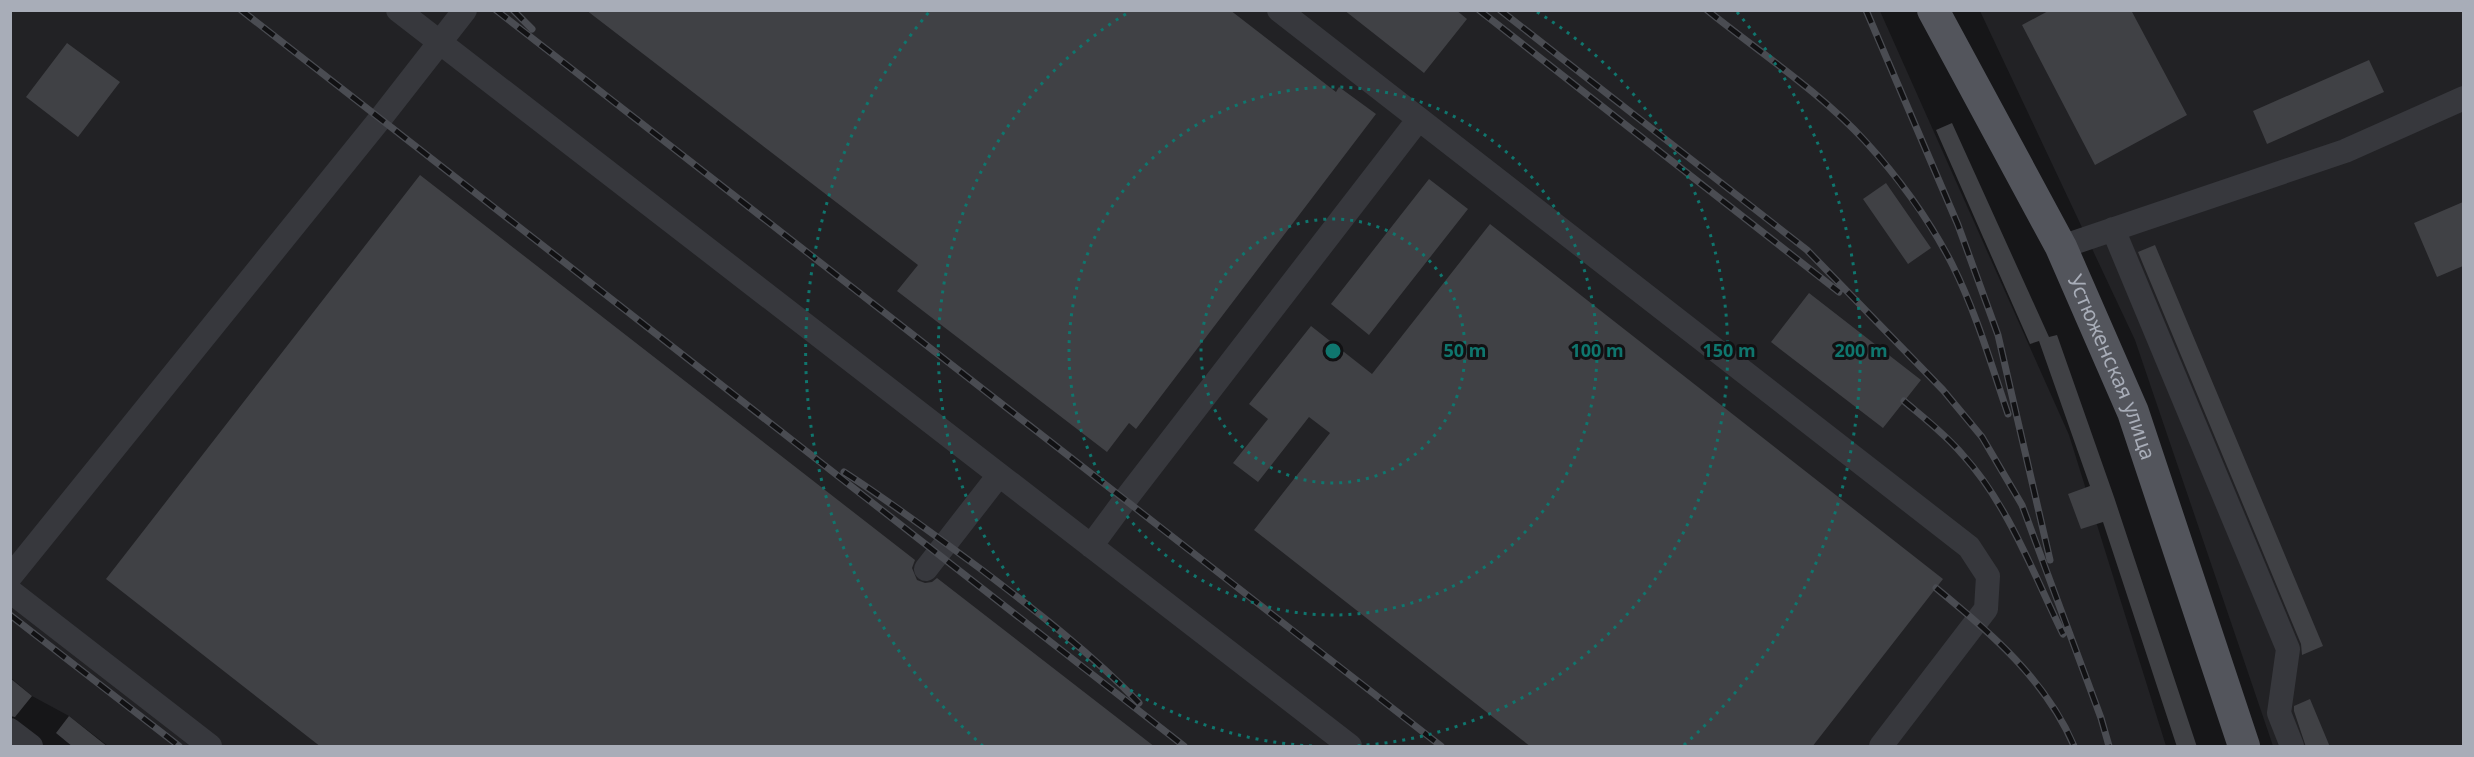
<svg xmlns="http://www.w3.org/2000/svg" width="2474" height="757" viewBox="0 0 2474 757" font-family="'Noto Sans',sans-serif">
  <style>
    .built { fill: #222225 }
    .building { fill: #404145 }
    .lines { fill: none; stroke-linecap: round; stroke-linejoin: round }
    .minor { stroke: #37383d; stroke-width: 24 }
    .major { stroke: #53555c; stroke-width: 32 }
    .rail-casing { stroke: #4a4c52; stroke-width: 7 }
    .rail { stroke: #111113; stroke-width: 4.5; stroke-dasharray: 14; stroke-linecap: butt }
    .ring { fill: none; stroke: #0f766e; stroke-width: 3; stroke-dasharray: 3 6 }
    .labels { text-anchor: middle; stroke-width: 6; stroke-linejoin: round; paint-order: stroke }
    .street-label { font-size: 21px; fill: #a8adb8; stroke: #111113 }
    .centre { fill: #0f766e; stroke: #111113; stroke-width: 3 }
    .ring-label { font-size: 18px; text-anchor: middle; font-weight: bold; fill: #0f766e; stroke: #111113; stroke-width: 6; stroke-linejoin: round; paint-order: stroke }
  </style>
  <rect width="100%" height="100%" fill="#161618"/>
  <!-- built -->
  <path class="built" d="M10,11H1880L2069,435L2166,746H108L69,716L32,696L11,678Z
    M1980,11H2463V746H2273L2135,340Z"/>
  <!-- building -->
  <path class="building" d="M586,10H1230L1336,92L1339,87L1376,114L1136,429L1129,423L1107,452L897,291L918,265Z
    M1344,10H1456L1467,19L1424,73Z
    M2050,10H2131L2187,115L2095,165L2022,25Z
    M67,43L120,82L78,137L26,97Z
    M2369,60L2384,92L2267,144L2253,111Z
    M1952,123L2049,337L2057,335L2114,497L2197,747H2177L2103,522L2081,529L2068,494L2090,486L2039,341L2030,344L1936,130Z
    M420,175L915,560L912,568L917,580L925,583L932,582L937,578L1155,747H321L106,579Z
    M1429,179L1468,209L1369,335L1331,304Z
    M1886,183L1931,248L1908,264L1863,199Z
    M2463,202V266L2437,277L2414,223Z
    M1490,224L1943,579L1812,747H1531L1254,530L1330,433L1309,417L1258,482L1233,463L1268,419L1249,404L1311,326L1372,374Z
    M2155,245L2323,646L2302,655L2301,644L2138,252Z
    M1809,293L1921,380L1883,428L1771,342Z
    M10,678L32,696L15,717L10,716Z
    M2310,699L2330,747H2306L2294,711V706Z
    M69,716L108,747H73L56,733Z"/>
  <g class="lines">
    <!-- minor -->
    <path class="minor" d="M398,10L1350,746
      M1279,10L1969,547L1988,576L1986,609L1881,746
      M2113,229L2288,649L2279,713L2292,746
      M2061,247L2345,151L2464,98
      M1091,546L1125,500L1418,120
      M926,569L999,475
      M10,577L380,119L465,10
      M10,591L210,746
      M10,730L31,746"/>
    <!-- major -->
    <path class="major" id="s1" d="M1933,10L2061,247L2133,412L2244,746"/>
    <!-- rail casing -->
    <g class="rail-casing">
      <path id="rail" d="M241,10L1184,746
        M496,10L1441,746
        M513,10L532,29
        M1479,10L1839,292
        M1500,10L1807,250L1943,390L1982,437L2022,505L2101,718L2109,746
        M1707,10C1759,52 1820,92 1865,141C1898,177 1930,221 1952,264C1976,312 1991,364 2008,414
        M1866,10L1958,225L1998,335L2050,560
        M1904,401C1924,418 1945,434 1962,454C2008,504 2033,573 2063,634
        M844,472C892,503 937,537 982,570C1036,611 1092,654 1139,703
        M1936,588C1991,633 2046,680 2074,746
        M10,615L179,746"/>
    </g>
    <!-- rail -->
    <use href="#rail" class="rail"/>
  </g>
  <!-- distance rings -->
  <g class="ring">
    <circle cx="1333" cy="351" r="132"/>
    <circle cx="1333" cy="351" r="264"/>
    <path d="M1312 746A396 396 0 0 1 1129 12M1537 12A396 396 0 0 1 1354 746"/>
    <path d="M983 746A528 528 0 0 1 929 12M1737 12A528 528 0 0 1 1683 746"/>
  </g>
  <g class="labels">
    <!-- street labels -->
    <g class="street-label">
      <text dy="7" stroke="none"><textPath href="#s1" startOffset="400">Устюженская улица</textPath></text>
    </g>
  </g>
  <circle cx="1333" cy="351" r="9" class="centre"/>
  <g class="ring-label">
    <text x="1465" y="357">50 m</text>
    <text x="1597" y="357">100 m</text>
    <text x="1729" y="357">150 m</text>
    <text x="1861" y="357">200 m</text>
  </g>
  <!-- border -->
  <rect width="2474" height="757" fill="none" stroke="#a8adb8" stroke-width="24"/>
</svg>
